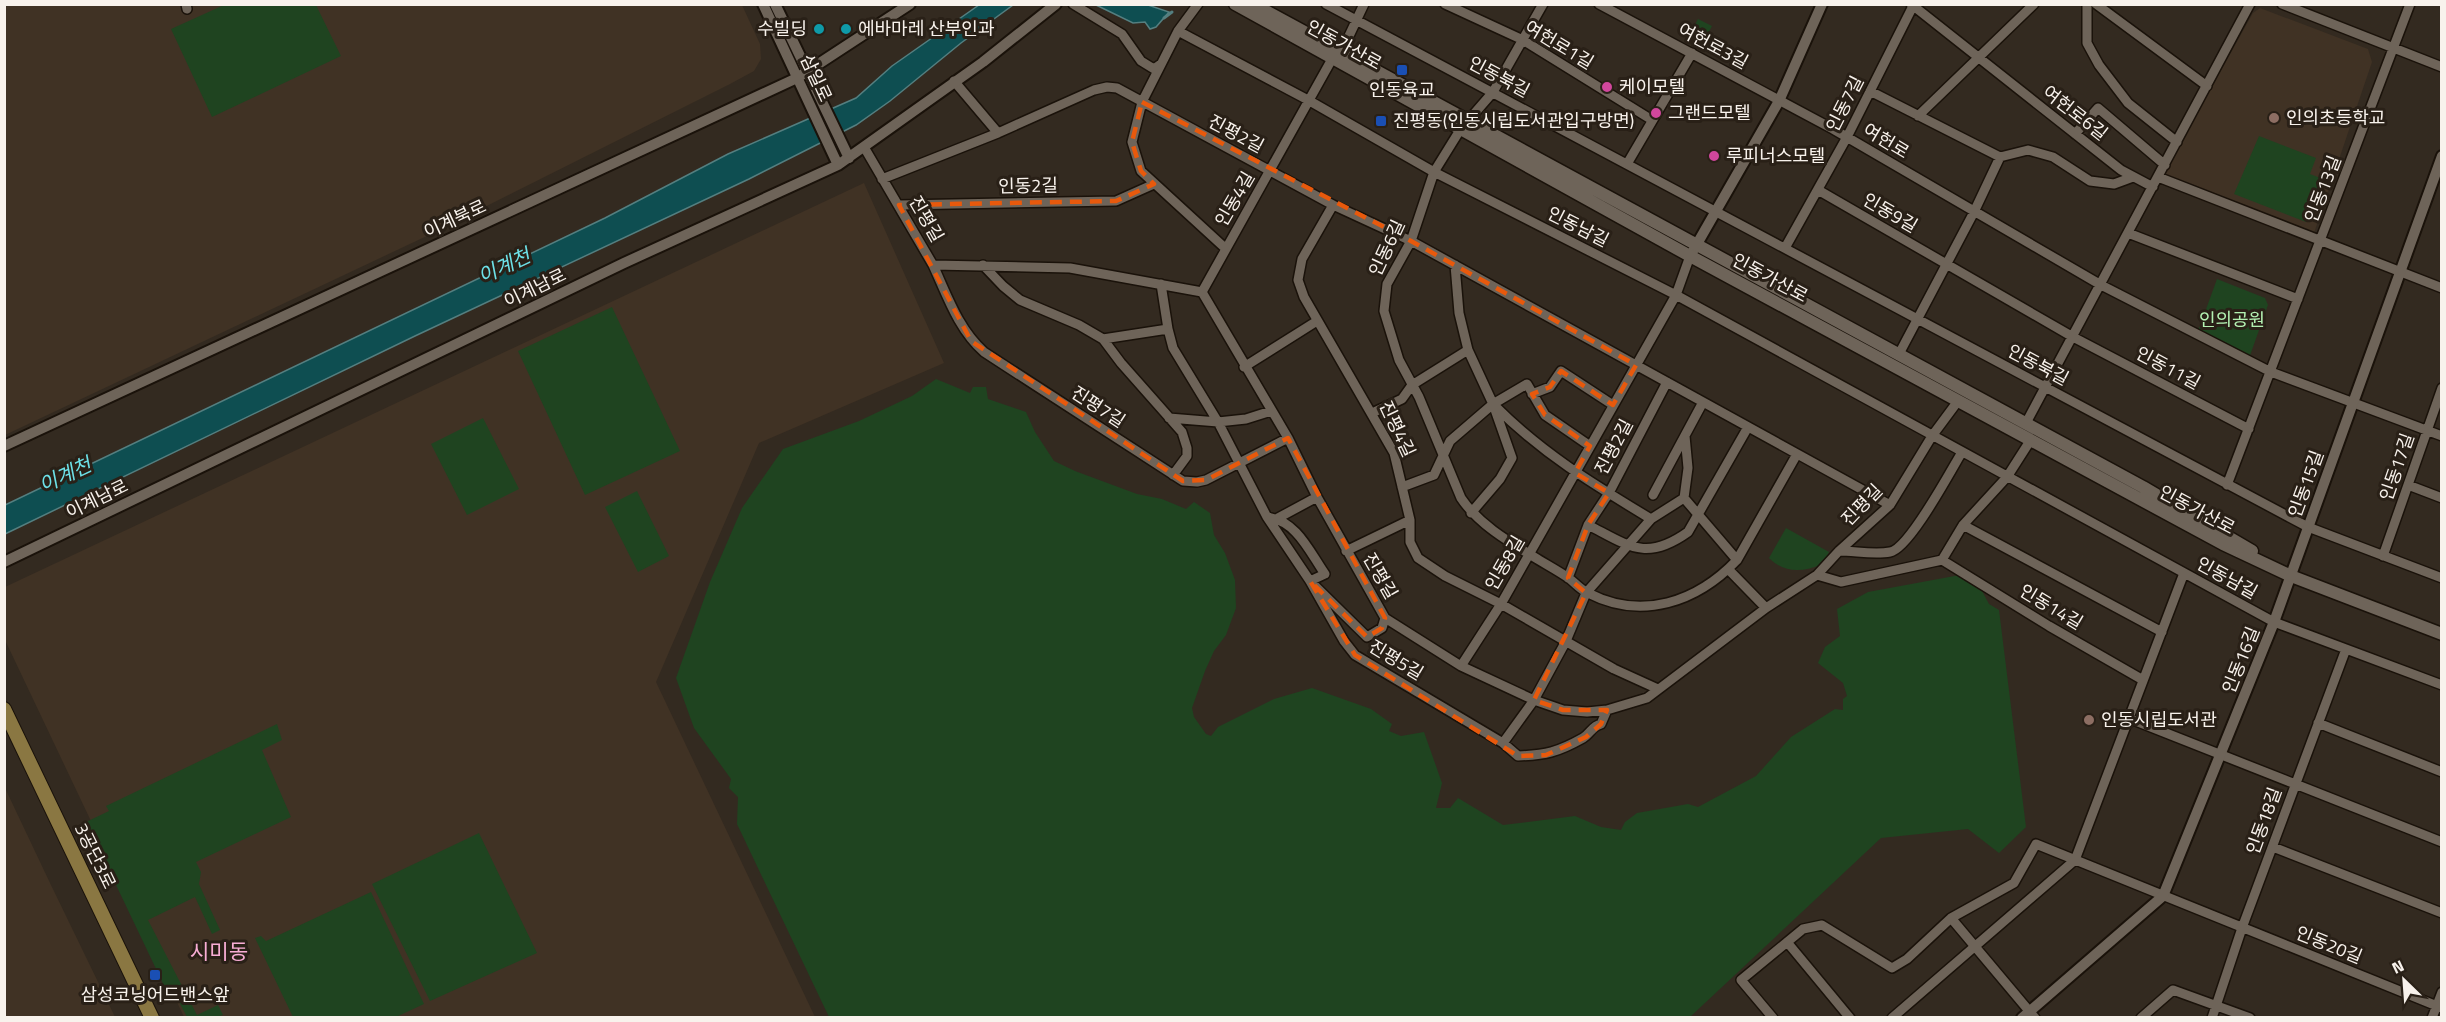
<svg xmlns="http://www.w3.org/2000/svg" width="2446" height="1022" viewBox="0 0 2446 1022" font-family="'Titillium Web','Noto Sans KR',sans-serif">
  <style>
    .built { fill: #403224 }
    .green { fill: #1f4420 }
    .water { fill: #0e4e51; stroke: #547f80; stroke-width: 1.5 }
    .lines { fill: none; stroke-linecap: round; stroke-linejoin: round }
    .stream { stroke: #547f80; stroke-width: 3 }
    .minor-casing { stroke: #1a120a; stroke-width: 12 }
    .tertiary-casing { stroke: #1a120a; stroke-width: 14 }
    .secondary-casing { stroke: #1a120a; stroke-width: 15 }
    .primary-casing { stroke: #1a120a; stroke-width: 16 }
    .minor { stroke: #6e6459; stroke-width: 9 }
    .tertiary { stroke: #6e6459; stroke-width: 10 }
    .secondary { stroke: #6e6459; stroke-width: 12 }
    .primary { stroke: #8a7742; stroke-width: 14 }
    .marked { fill: none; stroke: #e8590c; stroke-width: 4.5; stroke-dasharray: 12 8; stroke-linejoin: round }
    .culture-dot { fill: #0f9aa8; stroke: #292017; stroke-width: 2 }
    .transit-dot { fill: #1a4fb4; stroke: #292017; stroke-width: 2 }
    .hotel-dot { fill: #d1479c; stroke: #292017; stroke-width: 2 }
    .education-dot { fill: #8d6e63; stroke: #292017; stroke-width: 2 }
    .labels { text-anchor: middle; stroke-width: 6; stroke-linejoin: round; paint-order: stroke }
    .poi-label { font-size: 18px; fill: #f8f2ec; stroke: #292017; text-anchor: start }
    .street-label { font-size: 18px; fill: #f8f2ec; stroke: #292017 }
    .park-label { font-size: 18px; fill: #b3f1b2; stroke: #292017 }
    .water-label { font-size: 20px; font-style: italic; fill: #6de1e8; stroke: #292017 }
    .quarter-label { font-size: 21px; fill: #f8add5; stroke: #292017 }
  </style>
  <rect width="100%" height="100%" fill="#332a20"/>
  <!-- built -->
  <path class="built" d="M4,5H742L760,44L761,59L754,71L730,84L431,234L5,435Z
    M2260,8L2368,49L2372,62L2313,236L2163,174L2253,13Z
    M864,183L944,363L759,443L656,682L815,1017H184L5,640V587Z
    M5,788L50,883L115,1017H5Z"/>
  <!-- green -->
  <path class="green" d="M224,5H316L341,56L212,117L171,29Z
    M1698,19L1712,26L1703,43L1689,36Z
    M2259,136L2316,158L2310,174L2323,179L2306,222L2234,194Z
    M2217,279L2265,298L2268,305L2248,361L2197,334Z
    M612,307L680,451L585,495L518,351Z
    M936,379L970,393L973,387H986L988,399L1026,412L1035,432L1054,461L1075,471L1137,494L1162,499L1186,509L1194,502L1210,513L1214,535L1225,553L1235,580L1236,608L1226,635L1214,651L1205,671L1192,708L1194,717L1206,734L1211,736L1218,727L1274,699L1312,688L1371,709L1392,724L1389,731L1401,736L1424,732L1442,783L1436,808H1450L1458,798L1503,825L1575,816L1601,827L1621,830L1625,822L1637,813L1688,804L1698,807L1756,776L1791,737L1835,709L1843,710V699L1847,696L1843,683L1818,663L1825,647L1840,636L1837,609L1868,592L1960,575L1982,591L1989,604L1999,610L2026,827L1999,853L1968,829L1881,838L1690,1017H829L737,824L738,797L729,788L731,779L694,728L676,678L710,582L742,508L783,449L859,421L912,396Z
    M483,418L519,489L467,515L431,444Z
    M637,491L669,556L638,572L605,507Z
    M1786,528L1829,552L1823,564C1803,572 1785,574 1769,558Z
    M277,724L282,740L262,750L291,817L196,862L201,872L199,884L220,930L212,934L195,897L148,920L197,1015L218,1005L223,1015L217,1017H187L177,998L168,994L86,822L109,811L106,806Z
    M479,833L537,953L430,1001L372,884Z
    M371,892L424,1004L396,1017H293L255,938L261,936L266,941Z"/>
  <!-- water -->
  <path class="water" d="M979,5H1013L961,43L890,101L856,125L749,179L415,336L5,534V505L605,218L728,154L856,98L892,66Z
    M1096,5H1148L1169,12L1156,27L1150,29L1145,22L1133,23Z"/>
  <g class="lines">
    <!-- stream -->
    <path class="stream" d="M1164,18L1172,12"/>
    <!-- minor casing -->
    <g class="minor-casing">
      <path id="minor" d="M186,4L187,9
        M1073,4L1122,34L1141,61L1154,69L1161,64
        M1198,4L1178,31L1142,102L1132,142L1141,171L1225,248
        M1326,4L2308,527L2442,578
        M1445,4L1523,40L1652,120
        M1543,4L1493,92L1460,130L1434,172L1411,241L1387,284L1384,311L1399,360L1419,397L1461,498C1479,525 1511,543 1539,560C1549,566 1560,572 1570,579C1576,584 1581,590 1588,593C1642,621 1697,602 1737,560L1797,454
        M1599,4L1833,129L2101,285L2271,372L2442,436
        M1911,4L2121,170L2153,187
        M2087,4V43L2099,65L2128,103L2177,142
        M2096,4L2207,86
        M2282,4L2442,67
        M1178,31L1308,100L1434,172L1676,295L2274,622L2442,685
        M1341,53L1364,4
        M954,81L998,133
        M1870,91L2000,157
        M1918,116L2034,4
        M2075,134L2098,108L2165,165
        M864,147L933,265L1070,268L1202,292L1288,438L1317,497L1385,618L1461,666L1534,700L1563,710L1587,712L1607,710L1647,698L1766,608L1817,575L1839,551L1890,505L1932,436L1958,401
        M1627,164L1692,53
        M2158,177L2442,288
        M882,179L998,133L1094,90L1107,87L1117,88L1333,205L1411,241L1890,505
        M1818,190L2073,337L2249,429
        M899,205L1116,201L1154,184
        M1333,205L1302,259L1298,280L1304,297L1394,453L1410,520V542L1418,558L1445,576L1501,604L1614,669L1658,689
        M2128,233L2298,299
        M1785,248L1847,137L1914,4
        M933,265C947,295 958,329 984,352L1183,481L1197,482L1206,480L1288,438
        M983,265L1003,286L1020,300L1079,325L1103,339L1121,363L1182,432L1187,448V456L1173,475
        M1455,265L1459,313L1468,350L1493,404L1512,458L1500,479L1471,513
        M1161,284L1168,329L1173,348L1218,422L1267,517L1310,581L1344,641L1355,655L1503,743L1518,756C1546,755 1558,752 1583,738C1590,734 1592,726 1601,724L1607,710
        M1202,292L1332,59
        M1103,339L1168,329
        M1899,354L1974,212L2000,157L2028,150L2053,157L2090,181L2114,184L2133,177
        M1244,367L1317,321
        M1532,394L1550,387L1561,371L1613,405
        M1495,406C1543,454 1593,484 1651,519
        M1372,413L1402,399L1412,385L1468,350
        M1169,418L1218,422L1246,419L1271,411
        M2026,423L2250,4
        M2227,485L2410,4
        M2408,485L2442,498
        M1402,487L1434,475L1450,441L1493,404L1527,384L1545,415L1590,446
        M1653,495L1703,402
        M1684,498L1737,560
        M1267,517C1297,521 1309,551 1325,574L1310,581L1367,637L1382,628L1385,618
        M1278,518L1317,497
        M1588,525C1629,546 1646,562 1688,532L1748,427
        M1963,525L2162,632
        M1346,551L1410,520
        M1839,551C1855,551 1874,555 1890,552C1909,549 1950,472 1962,452
        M2383,556L2442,388
        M1942,560L2049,626L2143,680
        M1728,569L1766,608
        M1817,575L1841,582L1942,560L1963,525L2007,477L2030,441
        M1568,578L1588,525L1609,493L1667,382
        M1461,666L1501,604L1676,295L1690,256
        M2128,718L2442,842
        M2318,723L2442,772
        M1503,743L1534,700L1566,641L1586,593L1651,519L1684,498L1688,468L1685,436
        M2273,847L2442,913
        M1951,918L2035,1018
        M1787,942L1850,1018
        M1773,1018L1741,980L1803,929L1822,925L1892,968L1907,959L1951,918L2014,883L2036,844L2442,1008
        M1892,1018L2075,860L2184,573
        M2141,1018L2173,990L2250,1018
        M2212,1018L2242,928L2346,649
        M2432,1018L2442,992"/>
    </g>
    <!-- tertiary casing -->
    <g class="tertiary-casing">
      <path id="tertiary" d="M763,4L838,165
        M775,4L849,158
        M1693,251L1779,101L1822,4
        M4,446L797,78L910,4
        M4,562L624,263L838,165L983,62L1056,4
        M2022,1018L2163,896L2274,622L2442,156"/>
    </g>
    <!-- secondary casing -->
    <g class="secondary-casing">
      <path id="secondary" d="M1235,4L1690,256L2223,544L2291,576L2442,634
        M1253,4L2143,487L2252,551"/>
    </g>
    <!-- primary casing -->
    <g class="primary-casing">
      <path id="primary" d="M4,709L152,1018"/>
    </g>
    <!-- minor -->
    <use href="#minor" class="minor"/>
    <!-- tertiary -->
    <use href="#tertiary" class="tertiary"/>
    <!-- secondary -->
    <use href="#secondary" class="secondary"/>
    <!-- primary -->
    <use href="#primary" class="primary"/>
  </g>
  <!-- marked area -->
  <path class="marked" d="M1142,102L1411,241L1636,365L1613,405L1561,371L1550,387L1532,394L1545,415L1590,446L1575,473L1609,493L1588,525L1568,578L1586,593L1534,700L1563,710H1607L1601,724L1586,737L1546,755L1518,756L1355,655L1310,581L1367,637L1382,628L1385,618L1288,438L1206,480L1183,481L971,341L899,205L1116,201L1154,184L1141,171L1132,142Z"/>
  <!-- markers -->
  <g class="culture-dot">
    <circle cx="819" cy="29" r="6"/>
    <circle cx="846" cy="29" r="6"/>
  </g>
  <g class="transit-dot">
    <rect x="1396" y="64" width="12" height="12" rx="3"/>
    <rect x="1375" y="115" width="12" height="12" rx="3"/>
    <rect x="149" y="969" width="12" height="12" rx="3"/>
  </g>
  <g class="hotel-dot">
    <circle cx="1607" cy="87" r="6"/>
    <circle cx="1656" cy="113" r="6"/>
    <circle cx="1714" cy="156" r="6"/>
  </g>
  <g class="education-dot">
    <circle cx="2274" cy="118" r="6"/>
    <circle cx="2089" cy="720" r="6"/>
  </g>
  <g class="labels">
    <!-- poi labels -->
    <g class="poi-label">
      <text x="807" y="35" text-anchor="end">수빌딩</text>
      <text x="858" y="35">에바마레 산부인과</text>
      <text x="1619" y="93">케이모텔</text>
      <text x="1402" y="96" text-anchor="middle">인동육교</text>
      <text x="1668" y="119">그랜드모텔</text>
      <text x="2286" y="124">인의초등학교</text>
      <text x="1393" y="127">진평동(인동시립도서관입구방면)</text>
      <text x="1726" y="162">루피너스모텔</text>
      <text x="2101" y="726">인동시립도서관</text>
      <text x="155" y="1001" text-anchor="middle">삼성코닝어드밴스앞</text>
    </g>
    <!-- street labels -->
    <g class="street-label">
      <text transform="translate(1344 45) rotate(29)" y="6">인동가산로</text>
      <text transform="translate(1559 45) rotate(31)" y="6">여헌로1길</text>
      <text transform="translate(1713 46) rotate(28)" y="6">여헌로3길</text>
      <text transform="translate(1499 77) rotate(28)" y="6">인동북길</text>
      <text transform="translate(816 78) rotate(65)" y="6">삼일로</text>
      <text transform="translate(1845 104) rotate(-63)" y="6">인동7길</text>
      <text transform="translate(2075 113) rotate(38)" y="6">여헌로6길</text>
      <text transform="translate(1236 134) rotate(28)" y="6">진평2길</text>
      <text transform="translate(1886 141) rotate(31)" y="6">여헌로</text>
      <text transform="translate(1028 186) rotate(-1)" y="6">인동2길</text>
      <text transform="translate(2323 189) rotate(-69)" y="6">인동13길</text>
      <text transform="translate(1235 199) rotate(-60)" y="6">인동4길</text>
      <text transform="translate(1890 213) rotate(30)" y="6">인동9길</text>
      <text transform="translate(455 219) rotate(-25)" y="6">이계북로</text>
      <text transform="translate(926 219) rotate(60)" y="6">진평길</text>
      <text transform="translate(1578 227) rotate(27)" y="6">인동남길</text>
      <text transform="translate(1387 248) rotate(-65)" y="6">인동6길</text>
      <text transform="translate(1770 278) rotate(28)" y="6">인동가산로</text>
      <text transform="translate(535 288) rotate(-26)" y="6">이계남로</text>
      <text transform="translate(2038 365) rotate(28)" y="6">인동북길</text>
      <text transform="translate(2168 368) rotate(28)" y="6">인동11길</text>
      <text transform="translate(1098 407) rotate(33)" y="6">진평7길</text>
      <text transform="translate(1397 429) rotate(65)" y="6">진평4길</text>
      <text transform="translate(1614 447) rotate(-62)" y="6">진평2길</text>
      <text transform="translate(2397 467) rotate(-71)" y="6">인동17길</text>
      <text transform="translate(2306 484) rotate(-70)" y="6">인동15길</text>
      <text transform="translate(97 499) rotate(-26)" y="6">이계남로</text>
      <text transform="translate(1862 505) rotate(-46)" y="6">진평길</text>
      <text transform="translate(2197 510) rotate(28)" y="6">인동가산로</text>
      <text transform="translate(1505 563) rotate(-60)" y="6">인동8길</text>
      <text transform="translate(1380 576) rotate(60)" y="6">진평길</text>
      <text transform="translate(2227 578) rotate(29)" y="6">인동남길</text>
      <text transform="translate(2051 607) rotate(31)" y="6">인동14길</text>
      <text transform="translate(1396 660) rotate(31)" y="6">진평5길</text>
      <text transform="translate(2241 660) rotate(-68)" y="6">인동16길</text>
      <text transform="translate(2264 821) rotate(-70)" y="6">인동18길</text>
      <text transform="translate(95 856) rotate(64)" y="6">3공단3로</text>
      <text transform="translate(2329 945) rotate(22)" y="6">인동20길</text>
    </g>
    <!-- park labels -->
    <g class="park-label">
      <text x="2232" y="326">인의공원</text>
    </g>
    <!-- water labels -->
    <g class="water-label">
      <text transform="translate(504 266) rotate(-25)" y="7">이계천</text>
      <text transform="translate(65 475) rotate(-25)" y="7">이계천</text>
    </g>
    <!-- quarter labels -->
    <g class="quarter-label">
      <text x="219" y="959">시미동</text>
    </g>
  </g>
  <!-- border -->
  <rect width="2446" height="1022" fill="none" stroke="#f8f2ec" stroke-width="12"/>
  <!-- north arrow -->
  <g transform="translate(2404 980) rotate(335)" stroke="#292017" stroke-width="4.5" paint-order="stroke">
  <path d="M0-4.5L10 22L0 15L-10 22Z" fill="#f8f2ec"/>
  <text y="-9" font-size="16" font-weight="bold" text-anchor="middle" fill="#f8f2ec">N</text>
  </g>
</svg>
